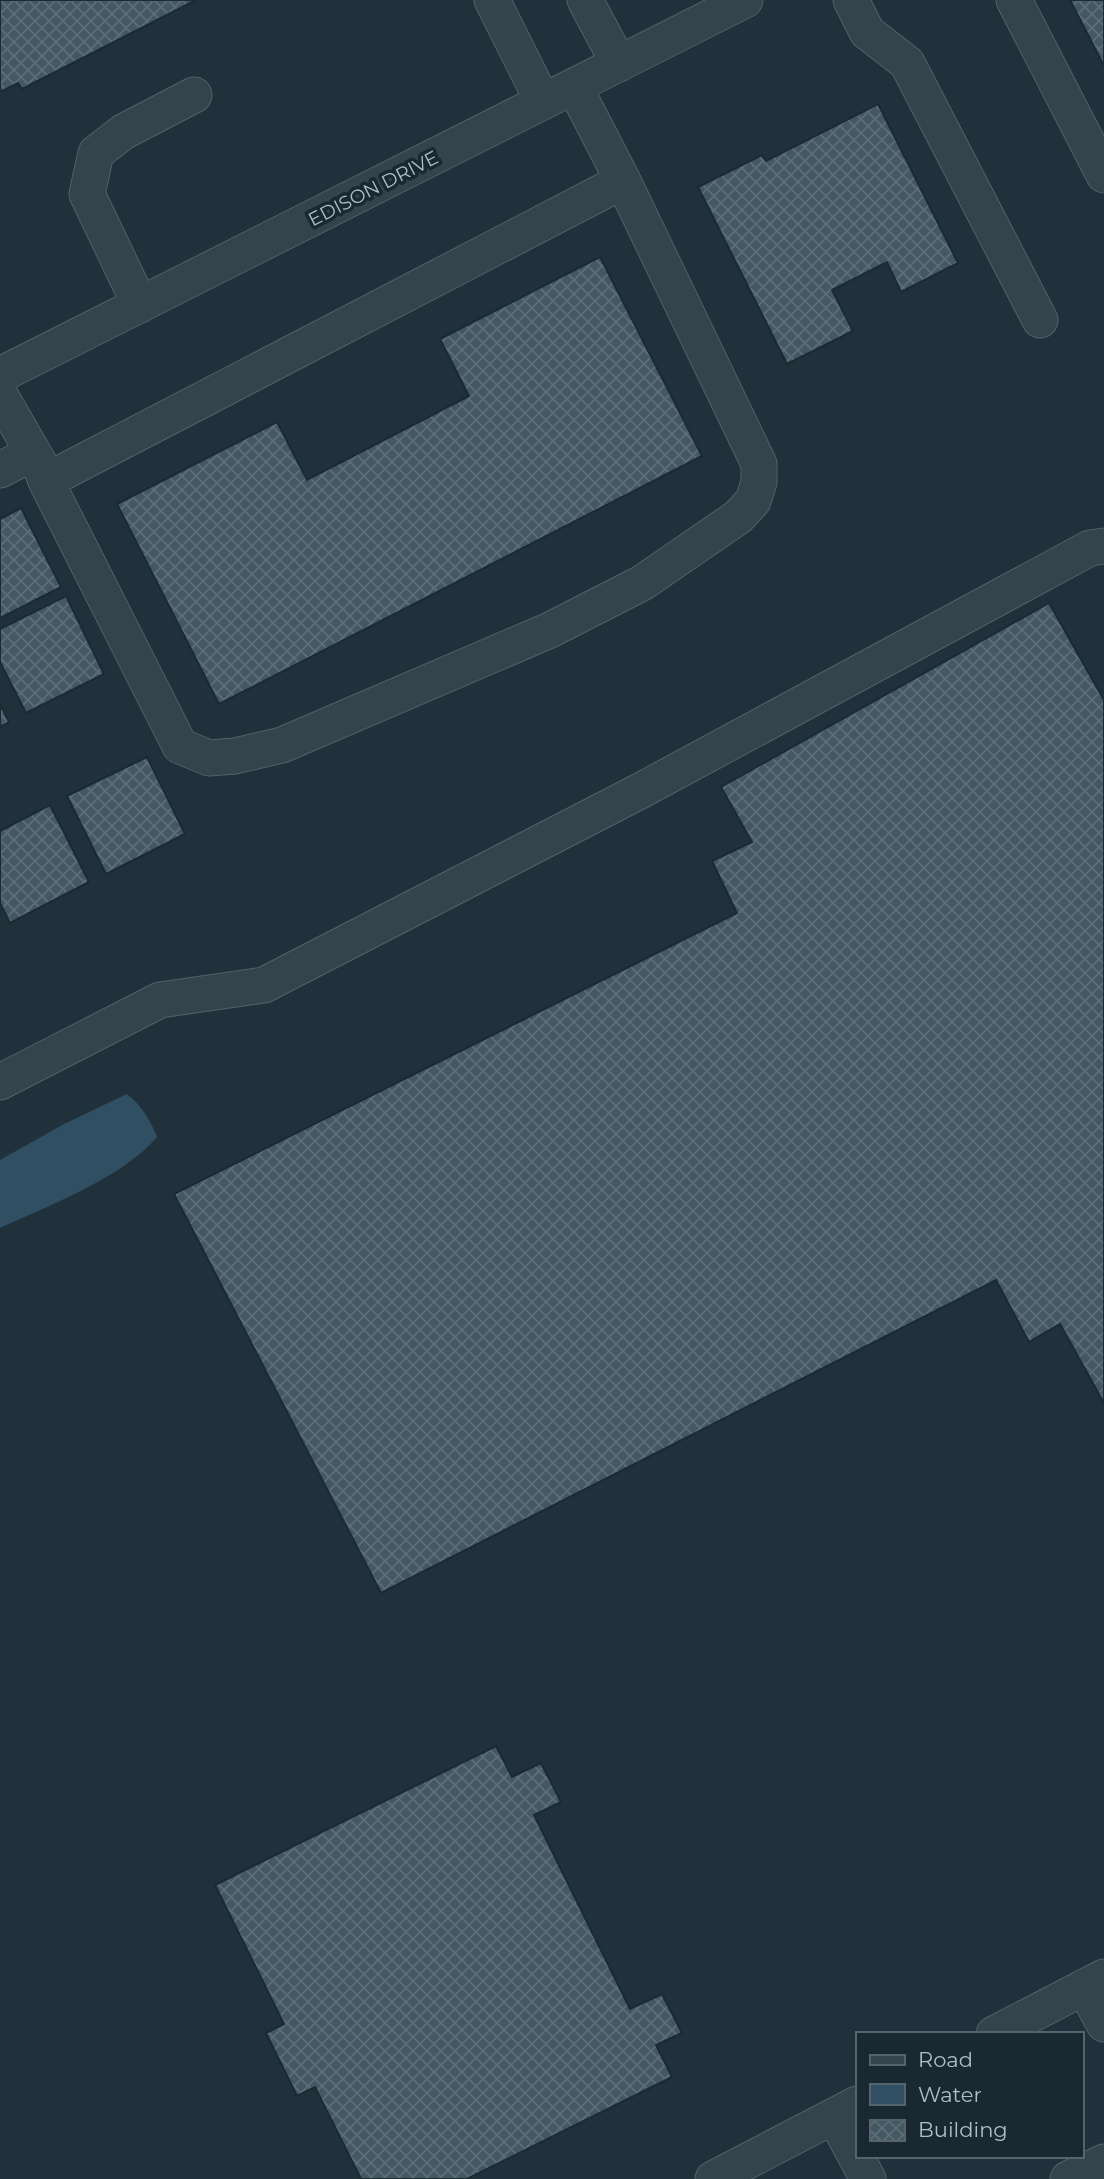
<svg xmlns="http://www.w3.org/2000/svg" width="1104" height="2179" viewBox="0 0 1104 2179" font-family="Montserrat,sans-serif">
  <style>
    .water { fill: #304f63 }
    .building { fill: url(#building-cross-hatch); stroke: #1b2a33; stroke-width: 2 }
    .lines { fill: none; stroke-linecap: round; stroke-linejoin: round }
    .minor-casing { stroke: #52616a; stroke-width: 37 }
    .minor { stroke: #34434c; stroke-width: 35 }
    .labels { text-anchor: middle; stroke-width: 7; stroke-linejoin: round; paint-order: stroke }
    .street-label { font-size: 19px; fill: #afbec8; stroke: #192831 }
  </style>
  <defs>
    <pattern id="building-cross-hatch" width="8" height="8" patternUnits="userSpaceOnUse" patternTransform="scale(1.75)"><rect width="8" height="8" fill="#435863"/><path d="M0 0l8 8M0 8l8-8" fill="none" stroke="#5c6e78"/></pattern>
  </defs>
  <rect width="100%" height="100%" fill="#20313c"/>
  <!-- water -->
  <path class="water" d="M127,1094C142,1106 150,1119 157,1137C124,1177 48,1206 0,1228V1160L64,1124Z"/>
  <!-- building -->
  <path class="building" d="M0,0H196L22,89L18,83L0,92Z
    M1070,0H1104V66Z
    M878,104L958,263L901,292L887,262L832,290L853,331L787,364L698,187L762,155L766,161Z
    M600,257L702,456L219,704L117,504L277,422L307,480L469,396L440,339Z
    M21,508L61,587L0,618V519Z
    M66,596L104,674L26,713L0,662V629Z
    M1049,603L1104,700V1403L1060,1324L1029,1342L996,1280L381,1593L174,1194L737,913L712,861L752,842L721,787Z
    M0,704L9,722L0,727Z
    M147,757L185,834L106,874L67,796Z
    M50,805L89,882L10,923L0,903V831Z
    M496,1746L512,1777L541,1763L561,1802L534,1815L630,2009L662,1994L682,2033L656,2045L672,2077L467,2179H361L315,2087L297,2096L266,2033L284,2024L215,1885Z"/>
  <g class="lines">
    <!-- minor casing -->
    <g class="minor-casing">
      <path id="minor" d="M492,0L543,102
        M585,0L619,64
        M851,0L867,32L907,63L1040,320
        M1014,0L1104,175
        M140,305L87,194L96,153L123,132L194,95
        M0,375L745,0
        M0,395L39,463L46,481L623,181L574,86
        M0,470L33,453
        M46,481L180,746L209,758L235,756L282,745L550,630L642,583L738,517L753,501L759,482V464L623,181
        M0,1082L160,1000L264,985L640,791L1090,548L1104,546
        M1084,1987L1104,2024
        M994,2034L1104,1977
        M834,2116L868,2179
        M713,2179L857,2104
        M1068,2179L1104,2162"/>
    </g>
    <!-- minor -->
    <use href="#minor" class="minor"/>
  </g>
  <g class="labels">
    <!-- street labels -->
    <g class="street-label">
      <text transform="translate(373 188) rotate(-27)" y="7">EDISON DRIVE</text>
    </g>
  </g>
  <!-- legend -->
  <rect x="856" y="2032" width="228" height="126" fill="#192831" stroke="#55646d" stroke-width="2"/>
  <rect x="870" y="2055" width="35" height="10" fill="#34434c" stroke="#55646d" stroke-width="2"/>
  <text x="918" y="2067" font-size="21" fill="#afbec8">Road</text>
  <rect x="870" y="2084" width="35" height="21" fill="#304f63" stroke="#55646d" stroke-width="2"/>
  <text x="918" y="2102" font-size="21" fill="#afbec8">Water</text>
  <rect x="870" y="2120" width="35" height="21" fill="url(#building-cross-hatch)" stroke="#55646d" stroke-width="2"/>
  <text x="918" y="2137" font-size="21" fill="#afbec8">Building</text>
</svg>
